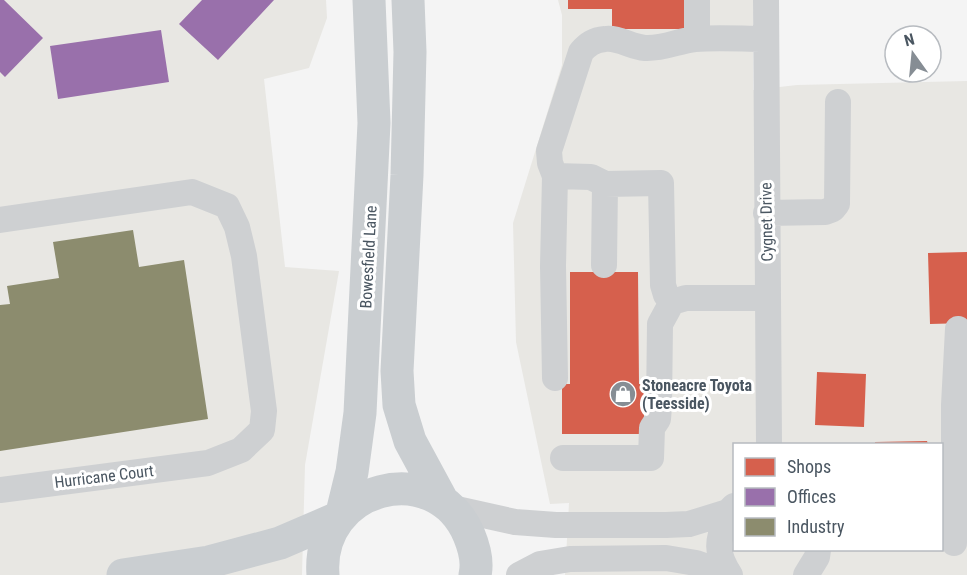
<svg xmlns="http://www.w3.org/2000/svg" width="967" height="575" viewBox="0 0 967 575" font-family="'Roboto Condensed',sans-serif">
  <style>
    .commercial { fill: #e8e7e3; fill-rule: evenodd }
    .shops { fill: #d6604d }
    .offices { fill: #9970ab }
    .industry { fill: #8c8c6e }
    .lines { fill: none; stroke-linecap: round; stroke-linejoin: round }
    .minor { stroke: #ced0d2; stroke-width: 26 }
    .major { stroke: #caced1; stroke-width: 33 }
    .labels { text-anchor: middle; stroke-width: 6; stroke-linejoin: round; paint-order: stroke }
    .street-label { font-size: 16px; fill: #4a5661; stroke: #fff }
    .poi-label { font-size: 16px; font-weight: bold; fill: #4a5661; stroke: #fff; text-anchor: start }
  </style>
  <rect width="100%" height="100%" fill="#f4f4f4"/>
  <!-- commercial -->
  <path class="commercial" d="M0,0H326L327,18L309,68L264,79L285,267L339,271L305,465L302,575H0Z
    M558,0H753V90L797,85L967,81V575H565L569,503L550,504L516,342L513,223L562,65V15ZM734,444H942V550H734Z"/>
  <!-- shops -->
  <path class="shops" d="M568,0H690L686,4L684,29H612V9H568Z
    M967,252V323L930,324L928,253Z
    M570,272H638L639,384H644V434H562V384H570Z
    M817,372L866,374L864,427L815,425Z
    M927,441L928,444H875V442Z"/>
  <!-- offices -->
  <path class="offices" d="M0,0H4L43,38L5,77L0,72Z
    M202,0H274L218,60L179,24Z
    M161,30L169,82L58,99L50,46Z"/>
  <!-- industry -->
  <path class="industry" d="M133,230L139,267L184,260L208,419L0,451V305L10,304L7,286L59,278L53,242Z"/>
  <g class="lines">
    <!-- minor -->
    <path class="minor" d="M697,0V39
      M766,0L769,444
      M555,176L550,163L549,151L581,52C588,44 594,40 605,39C618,37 631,47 645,48C663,49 678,41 695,39C719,37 743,39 766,39
      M766,213L825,212L833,209L837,204L838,102
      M0,220L192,192L227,206L237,227L244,256L264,411L262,430L241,450L208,463L0,490
      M604,265L605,184
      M555,378L553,266L555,176L591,177L605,184L661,183L663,285L666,295L672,302L686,298H767
      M563,458H651L652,428L658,419L659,406L660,324L672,302
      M452,508L515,522L556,525H666L689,524L728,512L734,506
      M728,512C719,539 713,549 730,575
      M954,543V405L958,329
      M519,575L540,564L570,559L666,558L696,563L730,575
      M806,575L817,557L818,550"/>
    <!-- major -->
    <path class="major" d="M408,0L410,52L407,175L397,371L399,405L410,441L443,502
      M342,513L352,472L360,413L374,123L369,0
      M123,575L209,562L280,543L338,518
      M323,575C316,486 435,455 469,535C474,547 478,562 475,575"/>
  </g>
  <!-- icons -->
  <defs>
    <g id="shop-disc" transform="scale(1.35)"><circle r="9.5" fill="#868d94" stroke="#fff"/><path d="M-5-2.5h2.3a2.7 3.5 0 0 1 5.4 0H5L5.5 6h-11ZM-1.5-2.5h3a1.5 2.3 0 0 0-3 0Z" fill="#fff"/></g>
  </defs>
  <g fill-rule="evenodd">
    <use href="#shop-disc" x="623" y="394"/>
  </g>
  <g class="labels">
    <!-- street labels -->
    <g class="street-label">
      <text transform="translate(766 222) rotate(-91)" y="6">Cygnet Drive</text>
      <text transform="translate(368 257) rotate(-87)" y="6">Bowesfield Lane</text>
      <text transform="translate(104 476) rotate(-7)" y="6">Hurricane Court</text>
    </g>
    <!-- poi labels -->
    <g class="poi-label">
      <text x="642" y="391">Stoneacre Toyota<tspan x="642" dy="18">(Teesside)</tspan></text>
    </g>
  </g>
  <!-- legend -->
  <rect x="733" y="443" width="210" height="108" fill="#ffffff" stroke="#b7bbc0" stroke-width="1.5"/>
  <rect x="745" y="458" width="30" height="18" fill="#d6604d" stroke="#b7bbc0" stroke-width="1.5"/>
  <text x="787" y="473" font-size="18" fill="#4a5661">Shops</text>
  <rect x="745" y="488" width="30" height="18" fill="#9970ab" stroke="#b7bbc0" stroke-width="1.5"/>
  <text x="787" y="503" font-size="18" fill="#4a5661">Offices</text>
  <rect x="745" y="518" width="30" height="18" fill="#8c8c6e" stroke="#b7bbc0" stroke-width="1.5"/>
  <text x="787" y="533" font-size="18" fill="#4a5661">Industry</text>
  <!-- north arrow -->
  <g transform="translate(913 54) rotate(345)"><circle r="28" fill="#ffffff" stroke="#b7bbc0" stroke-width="1.5"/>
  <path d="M0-4.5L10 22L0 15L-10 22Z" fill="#868d94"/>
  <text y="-9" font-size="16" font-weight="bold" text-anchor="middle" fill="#4a5661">N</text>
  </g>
</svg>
